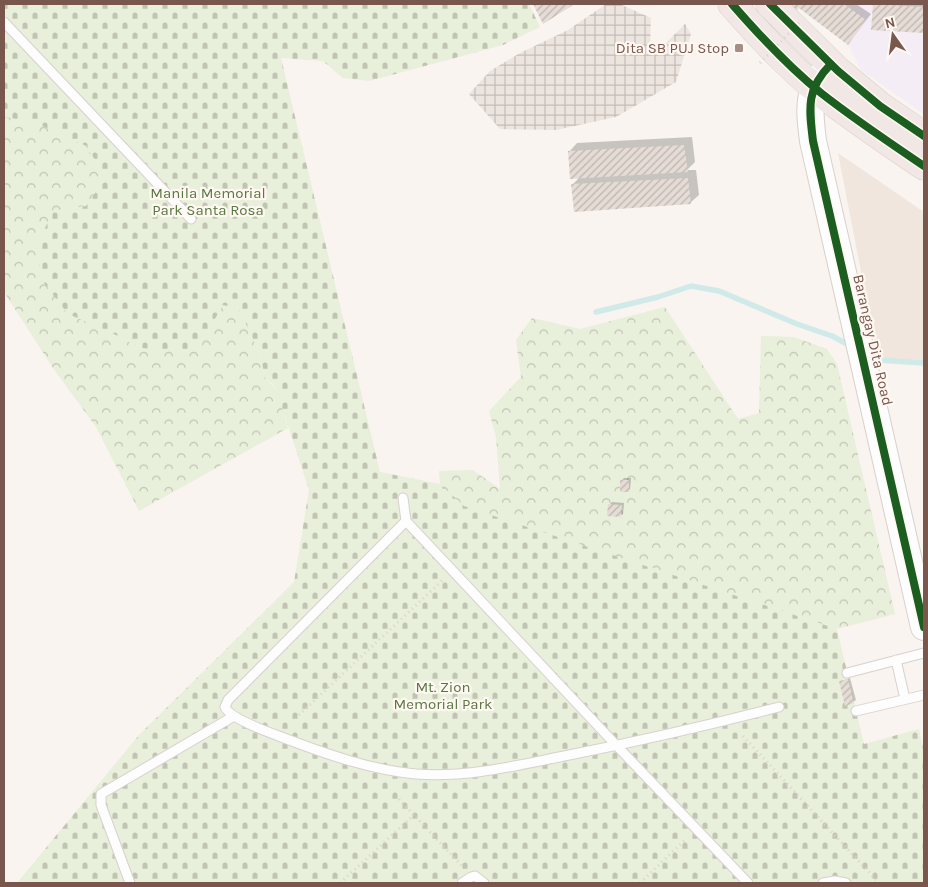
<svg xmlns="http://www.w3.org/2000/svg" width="928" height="887" viewBox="0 0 928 887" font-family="Karla,sans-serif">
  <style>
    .residential { fill: #f1e6dd }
    .industrial { fill: url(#industrial-grid) }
    .education { fill: #f5edf5 }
    .forest { fill: url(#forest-crowns) }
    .cemetery { fill: url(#cemetery-stones) }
    .shadow { fill: #0003 }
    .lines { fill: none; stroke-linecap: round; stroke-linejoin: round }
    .stream { stroke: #d0eae9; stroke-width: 5.5 }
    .building { fill: url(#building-hatch) }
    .lane-casing { stroke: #d8d1cd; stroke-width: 11 }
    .secondary-casing { stroke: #d9cfca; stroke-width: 28 }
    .highway-casing { stroke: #dad0cc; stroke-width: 29 }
    .path { stroke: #dbd2d0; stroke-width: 3; stroke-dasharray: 1 4; stroke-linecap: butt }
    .lane { stroke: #fefdfd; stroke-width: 9 }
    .secondary { stroke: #fefdfd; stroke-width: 26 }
    .highway { stroke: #f1e8e6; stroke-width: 28 }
    .path-bridge { stroke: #dbd2d0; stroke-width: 3; stroke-dasharray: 1 4; stroke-linecap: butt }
    .cycleway-casing { stroke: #fff8f2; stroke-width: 11 }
    .cycleway { stroke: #1b5e20; stroke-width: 8 }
    .poi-dot { fill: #a68e86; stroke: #fff8f2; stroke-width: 2 }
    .labels { text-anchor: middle; stroke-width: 4.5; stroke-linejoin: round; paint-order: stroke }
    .poi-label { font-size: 15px; fill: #79574d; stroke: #fff8f2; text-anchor: end }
    .park-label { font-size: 15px; fill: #587841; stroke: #fff8f2 }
    .street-label { font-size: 15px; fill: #79574d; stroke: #fff8f2 }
  </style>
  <defs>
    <pattern id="industrial-grid" width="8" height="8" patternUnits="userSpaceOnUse" patternTransform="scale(1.25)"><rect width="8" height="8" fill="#ece4df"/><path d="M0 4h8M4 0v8" fill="none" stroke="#c4bcb7"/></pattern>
    <pattern id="forest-crowns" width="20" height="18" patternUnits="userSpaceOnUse" patternTransform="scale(1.25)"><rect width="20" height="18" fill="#e8efda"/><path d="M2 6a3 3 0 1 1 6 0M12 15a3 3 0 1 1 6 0" fill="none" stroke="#c1c4b3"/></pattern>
    <pattern id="cemetery-stones" width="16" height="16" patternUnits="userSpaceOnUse" patternTransform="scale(1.25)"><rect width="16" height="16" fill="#e8efda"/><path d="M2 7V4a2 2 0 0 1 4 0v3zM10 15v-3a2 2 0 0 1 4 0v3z" fill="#c1c4b3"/></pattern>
    <pattern id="building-hatch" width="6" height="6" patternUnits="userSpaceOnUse" patternTransform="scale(1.25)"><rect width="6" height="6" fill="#e5dcd6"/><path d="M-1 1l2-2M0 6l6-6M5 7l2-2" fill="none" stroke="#beb5b0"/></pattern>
  </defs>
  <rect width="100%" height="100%" fill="#f9f4ef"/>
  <!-- residential -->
  <path class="residential" d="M838,153L924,212V363L878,360Z"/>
  <!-- industrial -->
  <path class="industrial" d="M606,4H620L651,18L650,47L666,43L685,24L691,34L676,82L616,117L556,130L500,129L469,94L490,71L520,53L568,30Z"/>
  <!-- education -->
  <path class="education" d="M844,4H924V114L861,70L848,45L866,20Z"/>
  <!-- forest -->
  <path class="forest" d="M4,116L42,126L86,146L106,177L86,206L53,211L110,332L141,348L201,343L223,305L239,309L259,352L266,380C281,388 283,413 288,428L139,511L96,427L53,368L4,292Z
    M665,307L738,419L759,413L761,336L794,337L827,349L837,364L895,614L837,629L463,506L440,484L439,471L473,470L500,489L496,437L489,411L521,377L516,340L532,318L580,329Z"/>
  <!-- cemetery -->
  <path class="cemetery" d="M4,4H529L540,27L503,45L369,81L343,78L323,61L281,58L380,472L440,484L464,506L837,629L864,744L919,729L924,752V883H17L139,735L294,582L309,490L277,392L273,384L266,380L259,352L239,309L223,305L201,343L182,351L141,348L110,332L68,314L40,278L39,241L53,211L86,206L106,177L86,146L42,126L4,116Z"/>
  <!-- shadow -->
  <path class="shadow" d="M781,4H856L871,14L848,44L799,6Z
    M874,4H924V32L873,28Z
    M692,137L695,162L687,170H696L699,195L690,203L572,185L580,177L569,152L577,143Z
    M624,478H631L630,489L628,491L622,480Z
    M612,502L624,503L623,514L620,516L610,504Z
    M850,678L856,700L853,702L840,682Z"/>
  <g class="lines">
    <!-- stream -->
    <path class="stream" d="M596,312L658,297L691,286L719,291L797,324L832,336L851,346
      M870,356L878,360L924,363"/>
  </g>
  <!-- building -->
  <path class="building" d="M533,4H550L551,5L553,4H571L573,5L543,24Z
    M779,4H844L866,20L848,45L799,8L791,16Z
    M873,4L924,7V33L871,30Z
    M684,145L688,172L570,179L568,151Z
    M688,178L691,204L574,212L571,184Z
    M620,480H629V492H620Z
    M608,504L622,505L621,517L607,516Z
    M848,679L854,703L845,706L839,681Z"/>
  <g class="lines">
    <!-- lane casing -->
    <g class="lane-casing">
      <path id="lane" d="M4,22L191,219
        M403,498L406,521L616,745L748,883
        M406,521L228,700L225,707C230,719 271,733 284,738C326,754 371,770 416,774C468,778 518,765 569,755C640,741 709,725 779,707
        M896,660L905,699
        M847,673L924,653
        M856,711L924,695
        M130,883L101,805V794L234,716
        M462,883L471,877L475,876L484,883
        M823,883L835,881L846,883"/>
    </g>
    <!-- secondary casing -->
    <g class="secondary-casing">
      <path id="secondary" d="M831,64C806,89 809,108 813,141L924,627"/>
    </g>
    <!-- highway casing -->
    <g class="highway-casing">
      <path id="highway" d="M732,4C759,35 789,67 821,93C854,119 890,143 924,166
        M770,4L838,71L880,106L924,136"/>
    </g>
    <!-- path -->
    <path class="path" d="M299,715L444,579
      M743,736L879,883
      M399,799L463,867
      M340,883L414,815
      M640,883L686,839"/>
    <!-- lane -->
    <use href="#lane" class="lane"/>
    <!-- secondary -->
    <use href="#secondary" class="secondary"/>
    <!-- highway -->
    <use href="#highway" class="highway"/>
    <!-- path-bridge -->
    <path class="path-bridge" d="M760,63L802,20"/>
    <!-- cycleway casing -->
    <g class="cycleway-casing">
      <path id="cycleway" d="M732,4C759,35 789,67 821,93C854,119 890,143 924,166
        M770,4L838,71L880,106L924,136
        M831,64C806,89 809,108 813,141L924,627"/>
    </g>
    <!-- cycleway -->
    <use href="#cycleway" class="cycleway"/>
  </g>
  <!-- markers -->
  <rect class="poi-dot" x="734" y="43" width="10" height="10" rx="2.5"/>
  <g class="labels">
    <!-- poi labels -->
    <g class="poi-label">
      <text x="729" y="53">Dita SB PUJ Stop</text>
    </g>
    <!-- park labels -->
    <g class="park-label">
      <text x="208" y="198">Manila Memorial<tspan x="208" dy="17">Park Santa Rosa</tspan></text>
      <text x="443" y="692">Mt. Zion<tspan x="443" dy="17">Memorial Park</tspan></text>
    </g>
    <!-- street labels -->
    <g class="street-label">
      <text transform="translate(873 340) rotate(77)" y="5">Barangay Dita Road</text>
    </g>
  </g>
  <!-- border -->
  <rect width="928" height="887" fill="none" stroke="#79574d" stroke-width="10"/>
  <!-- north arrow -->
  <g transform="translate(893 35) rotate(346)" stroke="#fff8f2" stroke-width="4" paint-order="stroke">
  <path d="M0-4L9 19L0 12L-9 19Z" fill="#79574d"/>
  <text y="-8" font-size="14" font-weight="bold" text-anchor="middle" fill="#79574d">N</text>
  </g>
</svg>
